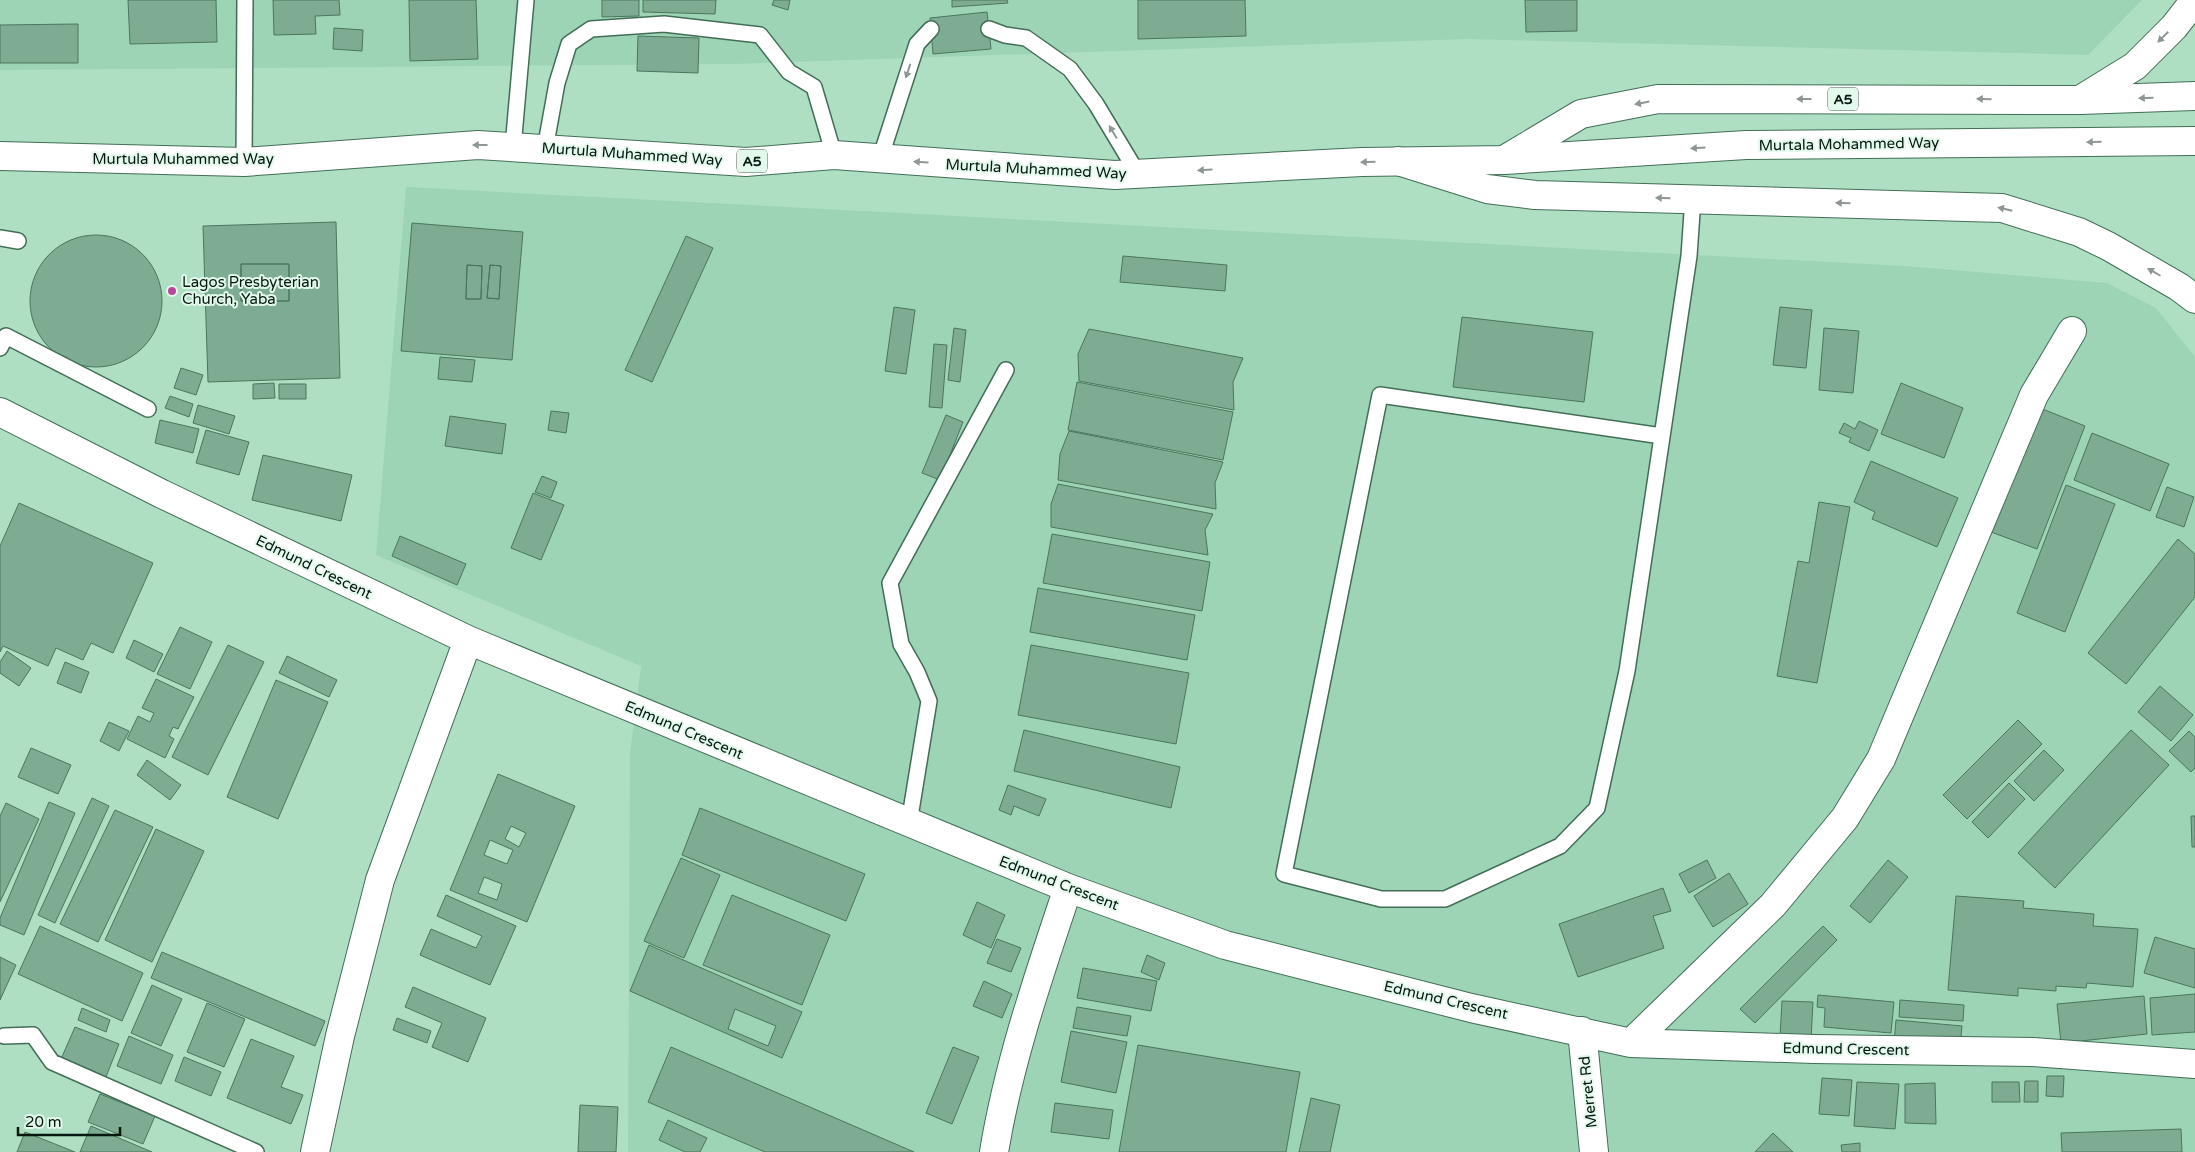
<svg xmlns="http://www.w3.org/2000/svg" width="2195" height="1152" viewBox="0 0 2195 1152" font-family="'Varela Round',sans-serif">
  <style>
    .built { fill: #9dd4b5 }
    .building { fill: #7eac92; stroke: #4a765e; fill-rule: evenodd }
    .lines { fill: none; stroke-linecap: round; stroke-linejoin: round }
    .service-casing { stroke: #426e56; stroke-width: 18 }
    .minor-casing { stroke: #426e56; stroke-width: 30 }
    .secondary-casing { stroke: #426e56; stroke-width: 30 }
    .primary-casing { stroke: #426e56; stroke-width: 30 }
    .trunk-casing { stroke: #426e56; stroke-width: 30 }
    .service { stroke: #fff; stroke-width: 15 }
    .minor { stroke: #fff; stroke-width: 28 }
    .secondary { stroke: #fff; stroke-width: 28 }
    .primary { stroke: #fff; stroke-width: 28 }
    .trunk { stroke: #fff; stroke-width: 28 }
    .oneway { fill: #8f9793 }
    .poi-dot { fill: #b9449b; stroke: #e2f9eb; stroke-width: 2 }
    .labels { text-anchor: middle; stroke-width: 4; stroke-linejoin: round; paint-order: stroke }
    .shield { fill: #e2f9eb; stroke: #485c51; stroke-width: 1 }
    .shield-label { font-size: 14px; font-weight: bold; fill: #06180f }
    .street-label { font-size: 15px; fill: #06180f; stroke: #e2f9eb }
    .poi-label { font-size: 15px; fill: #06180f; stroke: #e2f9eb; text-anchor: start }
  </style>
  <rect width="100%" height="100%" fill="#afdfc3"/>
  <!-- built -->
  <path class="built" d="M0,0H2142L2088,55L1467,39L734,64L0,70Z
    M406,187L1905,266L2107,283L2156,308L2195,357V1152H628L630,753L641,666L376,555Z"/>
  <!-- building -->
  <path class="building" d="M128,0H216L217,42L130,44Z
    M273,0H339L340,15L315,16L316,34L274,35Z
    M409,0H476L478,59L410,61Z
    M602,0H639V16L602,17Z
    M643,0H716L715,14L643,12Z
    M774,0H790L788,10L772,5Z
    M952,0H1007L1008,3L952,7Z
    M1138,0H1245L1246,36L1138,39Z
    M1525,0H1577V31L1526,32Z
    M987,12L991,49L933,54L930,18Z
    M78,24V63H0V25Z
    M334,28L363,30L362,51L333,49Z
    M638,36L699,38L698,73L637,71Z
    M336,222L340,378L208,382L203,226ZM241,264H289V301H241Z
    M412,223L523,232L512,360L401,351ZM467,265L482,266L481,299H466ZM490,265L501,266L499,299L487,298Z
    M30 301a66 66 0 1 1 132 0a66 66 0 1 1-132 0Z
    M686,236L713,248L652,382L625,370Z
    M1123,256L1227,265L1225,291L1120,282Z
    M241,264H289V301H241Z
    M467,265L482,266L481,299H466Z
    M490,265L501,266L499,299L487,298Z
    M894,307L915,310L906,374L885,371Z
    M1780,307L1812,310L1806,368L1773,365Z
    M1462,317L1593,332L1584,402L1453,387Z
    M954,328L966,330L960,382L948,380Z
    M1824,328L1859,331L1853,393L1819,390Z
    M1089,329L1243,358L1233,382L1234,410L1079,381L1078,354Z
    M934,344L947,345L942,408L929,407Z
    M440,357L475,360L472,382L438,379Z
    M181,368L203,375L196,395L174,388Z
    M1077,382L1233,412L1223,460L1068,430Z
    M274,383L275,398L253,399V384Z
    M1901,383L1963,408L1944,458L1881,434Z
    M279,384H306V399H279Z
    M170,396L193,404L189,417L165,408Z
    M198,405L235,416L229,434L193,423Z
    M2040,408L2085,426L2037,549L1991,532Z
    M551,411L569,413L566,433L548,430Z
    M946,415L963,422L940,480L922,473Z
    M450,416L506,424L502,454L445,446Z
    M160,420L199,429L193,453L155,443Z
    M1859,421L1878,430L1869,451L1849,442L1851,438L1839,433L1844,423L1855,429Z
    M206,430L249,442L239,475L196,463Z
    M1069,431L1223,462L1215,483L1216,509L1058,480L1060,454Z
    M2092,433L2169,464L2150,511L2074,480Z
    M263,455L352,475L341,521L252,500Z
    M1871,461L1958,498L1937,547L1872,519L1875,512L1854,502Z
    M542,476L557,482L551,498L535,492Z
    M1058,484L1213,514L1205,530L1208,555L1051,527V504Z
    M2066,485L2115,504L2065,632L2017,613Z
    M2167,487L2194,497L2184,527L2156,517Z
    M533,493L564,505L541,560L511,548Z
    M1819,502L1850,507L1817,683L1777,676L1798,561L1809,563Z
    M19,503L153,563L113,653L91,643L83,660L56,648L48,666L3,646L0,652V546Z
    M1052,534L1210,562L1202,611L1043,583Z
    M400,536L466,564L457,585L392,556Z
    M2178,539L2195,554V597L2126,684L2088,653Z
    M1038,588L1195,615L1187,660L1030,632Z
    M180,627L212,642L190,689L157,674Z
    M134,640L163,654L154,672L126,658Z
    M228,645L264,662L208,775L172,757Z
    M1031,645L1189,673L1176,744L1018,715Z
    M7,651L31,668L19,686L0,673V662Z
    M287,656L337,680L329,697L279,673Z
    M65,662L89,672L81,693L57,683Z
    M156,679L194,697L178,729L173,727L169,736L174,739L165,758L127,739L138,716L150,722L154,713L142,708Z
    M276,680L328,702L278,819L227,797Z
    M2160,686L2193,715L2171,741L2138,712Z
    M2018,720L2042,744L1967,819L1943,795Z
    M109,722L129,731L119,751L100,741Z
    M1024,730L1180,767L1171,808L1014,771Z
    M2131,730L2169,765L2055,888L2018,853Z
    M2189,731L2195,737V768L2191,772L2169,751Z
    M31,748L71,765L58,794L18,777Z
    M2044,750L2064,770L2034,801L2014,781Z
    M147,760L181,785L170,800L137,775Z
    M498,774L575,806L527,922L450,890ZM511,826L526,833L519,847L505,839ZM490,840L513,850L507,864L484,855ZM484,877L502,884L497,900L478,893Z
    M2009,783L2025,799L1988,838L1972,822Z
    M1008,785L1046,799L1039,816L1014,806L1011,815L999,810Z
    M92,798L109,806L55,923L38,915Z
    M49,802L75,813L24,935L0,925V918Z
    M6,803L39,819L0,902V816Z
    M700,808L865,874L846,921L682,855Z
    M115,810L153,827L98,942L60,924Z
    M2191,816H2195V847H2192Z
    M156,829L204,851L152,962L105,940Z
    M681,858L720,875L684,958L644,941Z
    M1707,860L1716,878L1689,893L1679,874Z
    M1888,860L1908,877L1870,923L1850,906Z
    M1729,873L1748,904L1713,927L1694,896Z
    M1663,888L1671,911L1653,916L1664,948L1578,977L1559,924Z
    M446,895L516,926L490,985L420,955L431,929L476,948L482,936L437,916Z
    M732,895L830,935L802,1005L703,965Z
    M1956,896L2024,901L2023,908L2094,914L2093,926L2138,929L2133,987L2087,983L2086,988L2056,986V991L2018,988V996L1948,990Z
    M977,902L1005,915L991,948L963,935Z
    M40,926L143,973L122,1021L18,974Z
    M1823,926L1837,940L1755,1023L1740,1009Z
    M2155,937L2195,949V988L2144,973Z
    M997,939L1021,948L1011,972L987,963Z
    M649,945L802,1012L782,1058L630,991ZM735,1009L776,1026L768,1046L728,1029Z
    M162,952L325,1021L315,1046L151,978Z
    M1147,955L1165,963L1159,980L1141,972Z
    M0,957L16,965L0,1000Z
    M1083,968L1157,981L1151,1011L1077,998Z
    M984,981L1012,994L1002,1018L973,1006Z
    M152,985L182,999L161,1046L131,1033Z
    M413,987L486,1018L468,1062L432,1047L442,1023L405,1007Z
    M2195,994V1032L2152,1035L2150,998Z
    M1818,995L1894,1002L1891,1033L1824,1027L1825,1008L1817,1007Z
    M2144,996L2147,1034L2061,1043L2057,1004Z
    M1900,1000L1964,1005L1963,1021L1899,1017Z
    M1782,1001L1813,1002L1811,1039L1780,1037Z
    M207,1003L245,1019L224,1067L187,1052Z
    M1077,1007L1131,1016L1127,1036L1073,1028Z
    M82,1008L110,1020L106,1032L78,1020Z
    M397,1018L431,1031L427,1043L393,1030Z
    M1896,1020L1962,1026L1960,1048L1894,1042Z
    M75,1027L119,1044L106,1077L61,1059Z
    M1071,1031L1127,1042L1116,1093L1061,1082Z
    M129,1036L173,1055L161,1084L117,1066Z
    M251,1039L294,1056L281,1087L303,1095L291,1124L227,1098Z
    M1138,1045L1300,1072L1286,1152H1119Z
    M671,1047L914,1152H765L648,1102Z
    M953,1047L979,1057L952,1124L926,1113Z
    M184,1057L221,1072L211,1096L175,1081Z
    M2047,1076H2064L2063,1097L2046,1096Z
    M1822,1078L1852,1080L1849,1116L1819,1114Z
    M2025,1081H2038V1102H2024Z
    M1857,1082L1899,1084L1895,1129L1854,1126Z
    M1992,1082H2019L2020,1102H1992Z
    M1935,1083L1936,1124L1905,1123V1084Z
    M100,1094L155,1116L143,1144L88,1122Z
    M1311,1098L1340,1105L1330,1152H1299Z
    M1055,1103L1113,1110L1109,1139L1051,1132Z
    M580,1105L618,1107L616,1152H578Z
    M668,1120L707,1138L700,1152H685L659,1140Z
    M91,1126L152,1152H80Z
    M2181,1129L2182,1152H2062L2061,1133Z
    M25,1132L75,1152H17Z
    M1773,1133L1793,1152H1755Z
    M1860,1143V1152H1842L1841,1145Z"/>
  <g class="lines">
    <!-- service casing -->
    <g class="service-casing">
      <path id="service" d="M989,29L1005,35L1026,38L1070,69L1096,104L1138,174
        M513,147L526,0
        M545,149L557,83L569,44L591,29L664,24L760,35L789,72L814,87L834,155
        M880,159L917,44L931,29
        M244,162L245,0
        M0,238L18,241
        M0,348L6,336L148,409
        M1662,436L1380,395L1284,874L1381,899H1445L1560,846L1597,808L1627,671L1689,256L1693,198
        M909,823L929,701L917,672L901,644L890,583L1006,370
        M4,1036L33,1035L52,1062L256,1152"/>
    </g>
    <!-- minor casing -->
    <g class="minor-casing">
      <path id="minor" d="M0,412L162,494L468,640L1068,888L1225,945L1471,1008L1631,1043L1814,1049L2033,1052L2195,1064
        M1582,1031L1594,1152
        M1631,1043L1773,905L1845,818L1881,759L2034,395L2072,331
        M315,1152L340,1036L380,880L468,640
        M994,1152C1009,1061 1039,975 1068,888"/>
    </g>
    <!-- secondary casing -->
    <g class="secondary-casing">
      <path id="secondary" d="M1504,160L1746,145L2195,141"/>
    </g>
    <!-- primary casing -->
    <g class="primary-casing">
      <path id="primary" d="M0,156L244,162L478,145L746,162L834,155L1115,175L1362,162L1504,160L1581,114L1658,99L2080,100L2195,96"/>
    </g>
    <!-- trunk casing -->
    <g class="trunk-casing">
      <path id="trunk" d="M2080,100L2135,66L2174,27L2195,0
        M1398,161L1487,189L1535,195L2002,208L2079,232L2108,246L2179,287L2195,299"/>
    </g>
    <!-- service -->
    <use href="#service" class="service"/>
    <!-- minor -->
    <use href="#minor" class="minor"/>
    <!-- secondary -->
    <use href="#secondary" class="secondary"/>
    <!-- primary -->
    <use href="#primary" class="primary"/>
    <!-- trunk -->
    <use href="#trunk" class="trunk"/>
  </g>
  <!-- one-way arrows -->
  <defs><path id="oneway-solid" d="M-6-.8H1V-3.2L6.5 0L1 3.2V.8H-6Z" transform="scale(1.25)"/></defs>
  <g class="oneway">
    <use href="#oneway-solid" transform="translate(2163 37) rotate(135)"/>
    <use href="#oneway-solid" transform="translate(908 71) rotate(108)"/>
    <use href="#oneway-solid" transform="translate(2146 98) rotate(178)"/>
    <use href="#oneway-solid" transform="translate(1804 99) rotate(180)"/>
    <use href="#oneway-solid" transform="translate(1984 99) rotate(-179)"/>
    <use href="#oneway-solid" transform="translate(1642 103) rotate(169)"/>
    <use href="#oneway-solid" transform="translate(1113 132) rotate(-121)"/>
    <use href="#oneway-solid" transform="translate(2094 142) rotate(179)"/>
    <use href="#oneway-solid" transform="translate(480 145) rotate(-180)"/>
    <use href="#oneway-solid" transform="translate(1698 148) rotate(177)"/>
    <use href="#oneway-solid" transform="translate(921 162) rotate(-176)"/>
    <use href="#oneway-solid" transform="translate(1368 162) rotate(179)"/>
    <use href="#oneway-solid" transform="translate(1205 170) rotate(177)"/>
    <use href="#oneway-solid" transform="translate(1663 198) rotate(-179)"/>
    <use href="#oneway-solid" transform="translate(1843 203) rotate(-178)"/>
    <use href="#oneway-solid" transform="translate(2005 209) rotate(-167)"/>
    <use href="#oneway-solid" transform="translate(2154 272) rotate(-150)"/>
  </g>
  <!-- markers -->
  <circle class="poi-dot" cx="172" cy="291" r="5"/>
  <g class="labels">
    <!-- shield labels -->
    <g class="shield">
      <rect x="1828" y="87.5" width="30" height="23" rx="4"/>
      <rect x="737" y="149.5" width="30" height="23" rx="4"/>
    </g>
    <g class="shield-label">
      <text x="1843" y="104">A5</text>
      <text x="752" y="166">A5</text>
    </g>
    <!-- street labels -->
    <g class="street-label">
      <text transform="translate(1849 144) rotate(-1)" y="5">Murtala Mohammed Way</text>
      <text transform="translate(632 154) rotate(4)" y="5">Murtula Muhammed Way</text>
      <text x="183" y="164">Murtula Muhammed Way</text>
      <text transform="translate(1036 169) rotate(3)" y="5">Murtula Muhammed Way</text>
      <text transform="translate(314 567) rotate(26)" y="5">Edmund Crescent</text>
      <text transform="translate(684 730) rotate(23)" y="5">Edmund Crescent</text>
      <text transform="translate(1059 883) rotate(21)" y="5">Edmund Crescent</text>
      <text transform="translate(1446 1000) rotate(13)" y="5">Edmund Crescent</text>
      <text transform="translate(1846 1049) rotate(1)" y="5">Edmund Crescent</text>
      <text transform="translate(1588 1092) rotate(-96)" y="5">Merret Rd</text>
    </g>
    <!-- poi labels -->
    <g class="poi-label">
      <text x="182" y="287">Lagos Presbyterian<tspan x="182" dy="17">Church, Yaba</tspan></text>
    </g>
  </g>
  <!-- scale -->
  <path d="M18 1127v8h102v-8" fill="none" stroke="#06180f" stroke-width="2.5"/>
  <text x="25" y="1127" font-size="15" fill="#06180f" stroke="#e2f9eb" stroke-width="4" paint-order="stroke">20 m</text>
</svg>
